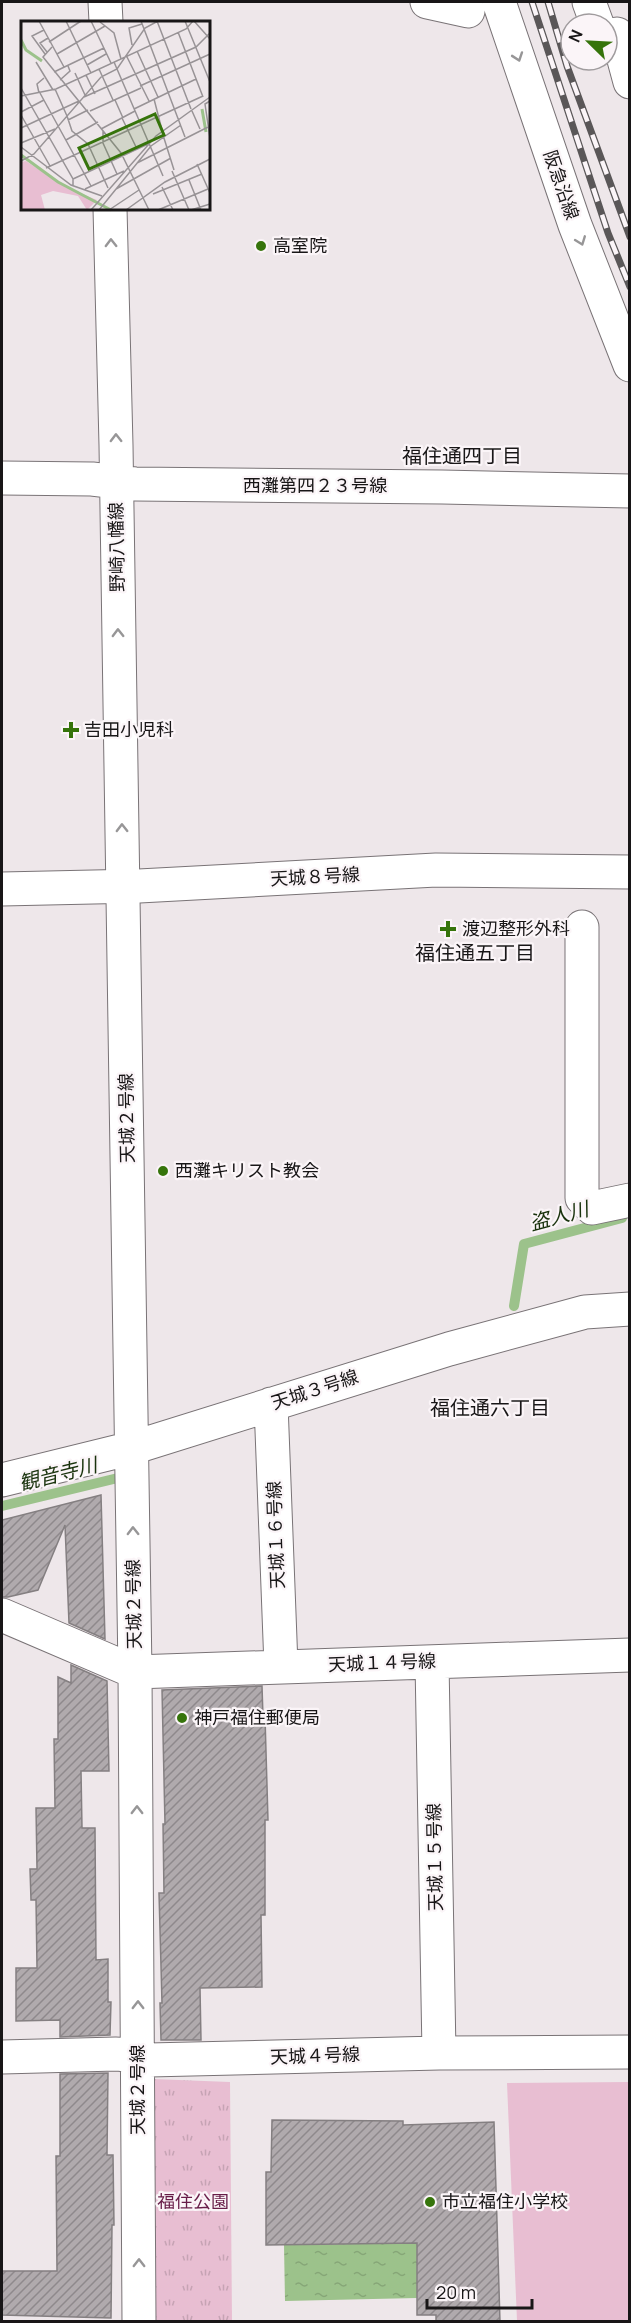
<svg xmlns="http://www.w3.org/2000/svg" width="631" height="2323" viewBox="0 0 631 2323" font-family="Manrope,'Noto Sans JP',sans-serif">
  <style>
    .grass { fill: #e8bed2 }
    .park { fill: url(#park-tufts) }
    .water { fill: url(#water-ripples) }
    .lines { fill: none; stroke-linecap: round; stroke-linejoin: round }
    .stream { stroke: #9cc28b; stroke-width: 10 }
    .building { fill: url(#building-hatch); stroke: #847f81; stroke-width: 1.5 }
    .minor-casing { stroke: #797376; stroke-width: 35 }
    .minor { stroke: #fff; stroke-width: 33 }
    .rail-casing { stroke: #5a5758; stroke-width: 7 }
    .rail { stroke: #fbf5f8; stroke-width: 4.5; stroke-dasharray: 14; stroke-linecap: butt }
    .oneway { stroke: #979697 }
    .poi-dot { fill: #36740b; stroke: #fbf5f8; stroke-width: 2 }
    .labels { text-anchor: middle; stroke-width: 4.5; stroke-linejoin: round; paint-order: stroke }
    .street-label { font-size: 18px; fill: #181617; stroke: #fbf5f8 }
    .poi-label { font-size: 18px; fill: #181617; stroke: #fbf5f8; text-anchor: start }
    .park-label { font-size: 18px; fill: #671d48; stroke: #fbf5f8 }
    .neighbourhood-label { font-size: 20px; fill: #181617; stroke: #fbf5f8 }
    .water-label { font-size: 20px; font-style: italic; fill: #19320c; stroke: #fbf5f8 }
    .inset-river { fill: none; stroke: #9cc28b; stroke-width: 3 }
    .inset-road { fill: none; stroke: #989396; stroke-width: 1.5 }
    .view { fill: #36740b; fill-opacity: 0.15; stroke: #36740b; stroke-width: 3 }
    .inset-edge { fill: none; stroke: #181617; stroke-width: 3 }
  </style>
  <defs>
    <pattern id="park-tufts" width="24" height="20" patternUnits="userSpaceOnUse" patternTransform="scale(1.5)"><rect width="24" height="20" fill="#e8bed2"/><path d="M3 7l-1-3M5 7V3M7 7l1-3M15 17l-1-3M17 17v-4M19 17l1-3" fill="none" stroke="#c6a3b4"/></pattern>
    <pattern id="water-ripples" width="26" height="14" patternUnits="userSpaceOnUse" patternTransform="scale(1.5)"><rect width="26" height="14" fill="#9cc28b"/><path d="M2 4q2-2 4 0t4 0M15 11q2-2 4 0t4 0" fill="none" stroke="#86a677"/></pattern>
    <pattern id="building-hatch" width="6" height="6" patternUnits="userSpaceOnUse" patternTransform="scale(1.5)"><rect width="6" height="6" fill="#b0aaad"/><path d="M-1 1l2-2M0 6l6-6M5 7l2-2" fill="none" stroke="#8e898c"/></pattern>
  </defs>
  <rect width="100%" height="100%" fill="#eee7ea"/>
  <!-- grass -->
  <path class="grass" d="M629,2082V2321H517L507,2083Z"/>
  <!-- park -->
  <path class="park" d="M153,2079L230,2082L232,2321H156Z"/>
  <!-- water -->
  <path class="water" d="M417,2243V2298L285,2301L284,2245Z"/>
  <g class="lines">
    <!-- stream -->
    <path class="stream" d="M514,1306L524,1244L622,1218
      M2,1506L122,1477"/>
  </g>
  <!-- building -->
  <path class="building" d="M101,1495L105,1639L69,1623L65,1525L38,1590L8,1597H2V1520Z
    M71,1665L107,1681L109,1771H81L82,1828H95L96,1960L108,1959V2002H111L110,2035L60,2037V2020L16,2021V1968H37L36,1900H31L30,1869H37L36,1808H55L54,1739H58V1677L71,1683Z
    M262,1686L263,1717H265L268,1820H265V1915H261L262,1987L200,1988L201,2040H161L160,2003H162L159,1893H164L163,1824H165L162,1690Z
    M108,2073L107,2155H113L114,2225H112L111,2318L2,2315V2271H57L56,2156H60V2074Z
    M272,2120L403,2121V2125L494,2122L500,2322H436V2315H417V2243L266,2245V2172H271Z"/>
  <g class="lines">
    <!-- minor casing -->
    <g class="minor-casing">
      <path id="minor" d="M105,2L106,22
        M427,2L468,11
        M499,2L575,225L630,365
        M589,2L597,24
        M617,34L630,82
        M110,208L116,445L135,1672L139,2322
        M2,478L92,479L135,484L442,487L630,491
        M2,889L139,886L436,870L630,872
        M582,927V1198L592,1208L630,1200
        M271,1404L281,1666
        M2,1480L132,1448L449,1349L585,1312L630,1309
        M2,1615L135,1672L630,1655
        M432,1662L439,2053
        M2,2057L116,2054C128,2054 137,2060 149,2060L439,2053L630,2052"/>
    </g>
    <!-- minor -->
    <use href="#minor" class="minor"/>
    <!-- rail casing -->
    <g class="rail-casing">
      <path id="rail" d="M532,2L608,233L630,287
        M548,2L567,66L630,237"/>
    </g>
    <!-- rail -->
    <use href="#rail" class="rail"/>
  </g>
  <!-- one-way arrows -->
  <defs><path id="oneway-chevron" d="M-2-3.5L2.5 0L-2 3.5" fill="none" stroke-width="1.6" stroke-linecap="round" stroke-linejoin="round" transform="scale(1.5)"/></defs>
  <g class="oneway">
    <use href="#oneway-chevron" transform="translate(518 57) rotate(71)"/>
    <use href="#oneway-chevron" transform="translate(581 241) rotate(69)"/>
    <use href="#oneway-chevron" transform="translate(111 243) rotate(-91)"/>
    <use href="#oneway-chevron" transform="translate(116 438) rotate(-91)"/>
    <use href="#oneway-chevron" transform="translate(118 633) rotate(-91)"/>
    <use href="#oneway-chevron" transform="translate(122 828) rotate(-91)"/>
    <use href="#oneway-chevron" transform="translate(133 1531) rotate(-91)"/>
    <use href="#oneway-chevron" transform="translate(137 1810) rotate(-90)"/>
    <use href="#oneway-chevron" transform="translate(138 2005) rotate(-90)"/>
    <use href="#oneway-chevron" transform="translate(139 2263) rotate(-90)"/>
  </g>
  <!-- markers -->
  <g class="poi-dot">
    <circle cx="261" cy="246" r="6"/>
    <path d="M68 721h6v6h6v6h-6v6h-6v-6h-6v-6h6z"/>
    <path d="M445 920h6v6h6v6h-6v6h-6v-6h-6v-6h6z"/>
    <circle cx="163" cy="1171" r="6"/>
    <circle cx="182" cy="1718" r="6"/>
    <circle cx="430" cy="2202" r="6"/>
  </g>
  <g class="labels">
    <!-- street labels -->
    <g class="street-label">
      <text transform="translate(561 185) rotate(71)" y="6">阪急沿線</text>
      <text x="315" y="492">西灘第四２３号線</text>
      <text transform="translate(117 547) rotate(-91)" y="6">野崎八幡線</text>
      <text transform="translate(315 877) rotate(-3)" y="6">天城８号線</text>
      <text transform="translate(127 1118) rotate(-91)" y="6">天城２号線</text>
      <text transform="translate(315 1390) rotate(-18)" y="6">天城３号線</text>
      <text transform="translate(276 1535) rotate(-92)" y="6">天城１６号線</text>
      <text transform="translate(134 1604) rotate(-91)" y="6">天城２号線</text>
      <text transform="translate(382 1663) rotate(-2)" y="6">天城１４号線</text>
      <text transform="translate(435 1857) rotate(-91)" y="6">天城１５号線</text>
      <text transform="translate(315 2056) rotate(-2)" y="6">天城４号線</text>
      <text transform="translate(138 2090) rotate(-90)" y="6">天城２号線</text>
    </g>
    <!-- poi labels -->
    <g class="poi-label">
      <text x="273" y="252">高室院</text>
      <text x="84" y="736">吉田小児科</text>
      <text x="462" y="935">渡辺整形外科</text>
      <text x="175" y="1177">西灘キリスト教会</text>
      <text x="194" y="1724">神戸福住郵便局</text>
      <text x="442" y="2208">市立福住小学校</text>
    </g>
    <!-- park labels -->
    <g class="park-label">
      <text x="193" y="2208">福住公園</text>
    </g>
    <!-- neighbourhood labels -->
    <g class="neighbourhood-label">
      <text x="462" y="463">福住通四丁目</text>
      <text x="475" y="960">福住通五丁目</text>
      <text x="490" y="1415">福住通六丁目</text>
    </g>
    <!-- water labels -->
    <g class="water-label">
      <text transform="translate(559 1216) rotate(-15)" y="7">盗人川</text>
      <text transform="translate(58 1474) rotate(-14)" y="7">観音寺川</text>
    </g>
  </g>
  <!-- overview -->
  <g transform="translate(21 21)">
    <rect width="189" height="189" fill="#eee7ea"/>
    <path d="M5,140L44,166L76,179L66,189L57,175L32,170L20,174L24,189H0V141Z" fill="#e8bed2"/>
    <path class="inset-river" d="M0,19L5,29L21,40M181,88L185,111M0,134L37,161L90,189"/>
    <path class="inset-road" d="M18,0L43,46M45,0L70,52M70,0L90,42M120,0L164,116M136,0L170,88M164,0L189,61M173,0L189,18M79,1L93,12L100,38M23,9L11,15L24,33M157,11L182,76M28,21L60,0M111,24L108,7L121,3M31,26L22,36L100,132L128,189M116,30L137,76M26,31L19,22L27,17M36,33L84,5M106,36L128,80M15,41L32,69M93,41L142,155M66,44L85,33M78,48L92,79M33,51L83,27M54,52L64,74M65,54L74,73M39,59L49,50L47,45M119,65L189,33M0,67L52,158V165M34,68L46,95M18,72L16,63L23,57M19,72L70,165M0,75L35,68L165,8L172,0M63,76L175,26L189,12M133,78L141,109M94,79L102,97M113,88L175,58M69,90L120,67M171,90L179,108M0,91L23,79M0,94L29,145M46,95L51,110L67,123L87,167M101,97L116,128M47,99L67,89M0,107L58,80M80,108L114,90M82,110V122L96,153M142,114L153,149M189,117L184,83L189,80M45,119L77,101M0,122L34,108M0,126L50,164L81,175M0,140L13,133L80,56L96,48L124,7L137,0M116,142L189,105M176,143L189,172M25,147L182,75M151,150L168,189M52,158L127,123M168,159L180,189M141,166L152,189M64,168L103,150M95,168L150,137M132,173L181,153M70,189L135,115L189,76M78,189L130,125L160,104M88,189L118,169M105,189L144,161L189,138M137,189L187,168M170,189L189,183"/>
    <path class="view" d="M134,93L143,114L68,148L58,127Z"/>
    <rect width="189" height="189" class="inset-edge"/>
  </g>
  <!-- border -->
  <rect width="631" height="2323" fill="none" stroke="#181617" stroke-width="6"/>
  <!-- north arrow -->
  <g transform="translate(589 42) rotate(294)"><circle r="28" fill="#fbf5f8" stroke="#a09c9e" stroke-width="1.5"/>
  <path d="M0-4.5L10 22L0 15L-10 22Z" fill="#36740b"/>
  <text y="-9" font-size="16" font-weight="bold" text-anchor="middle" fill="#181617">N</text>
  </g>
  <!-- scale -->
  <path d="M427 2299v9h105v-9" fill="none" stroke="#181617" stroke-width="3"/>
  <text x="436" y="2299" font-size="18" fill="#181617" stroke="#fbf5f8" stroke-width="4.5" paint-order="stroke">20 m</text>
</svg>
